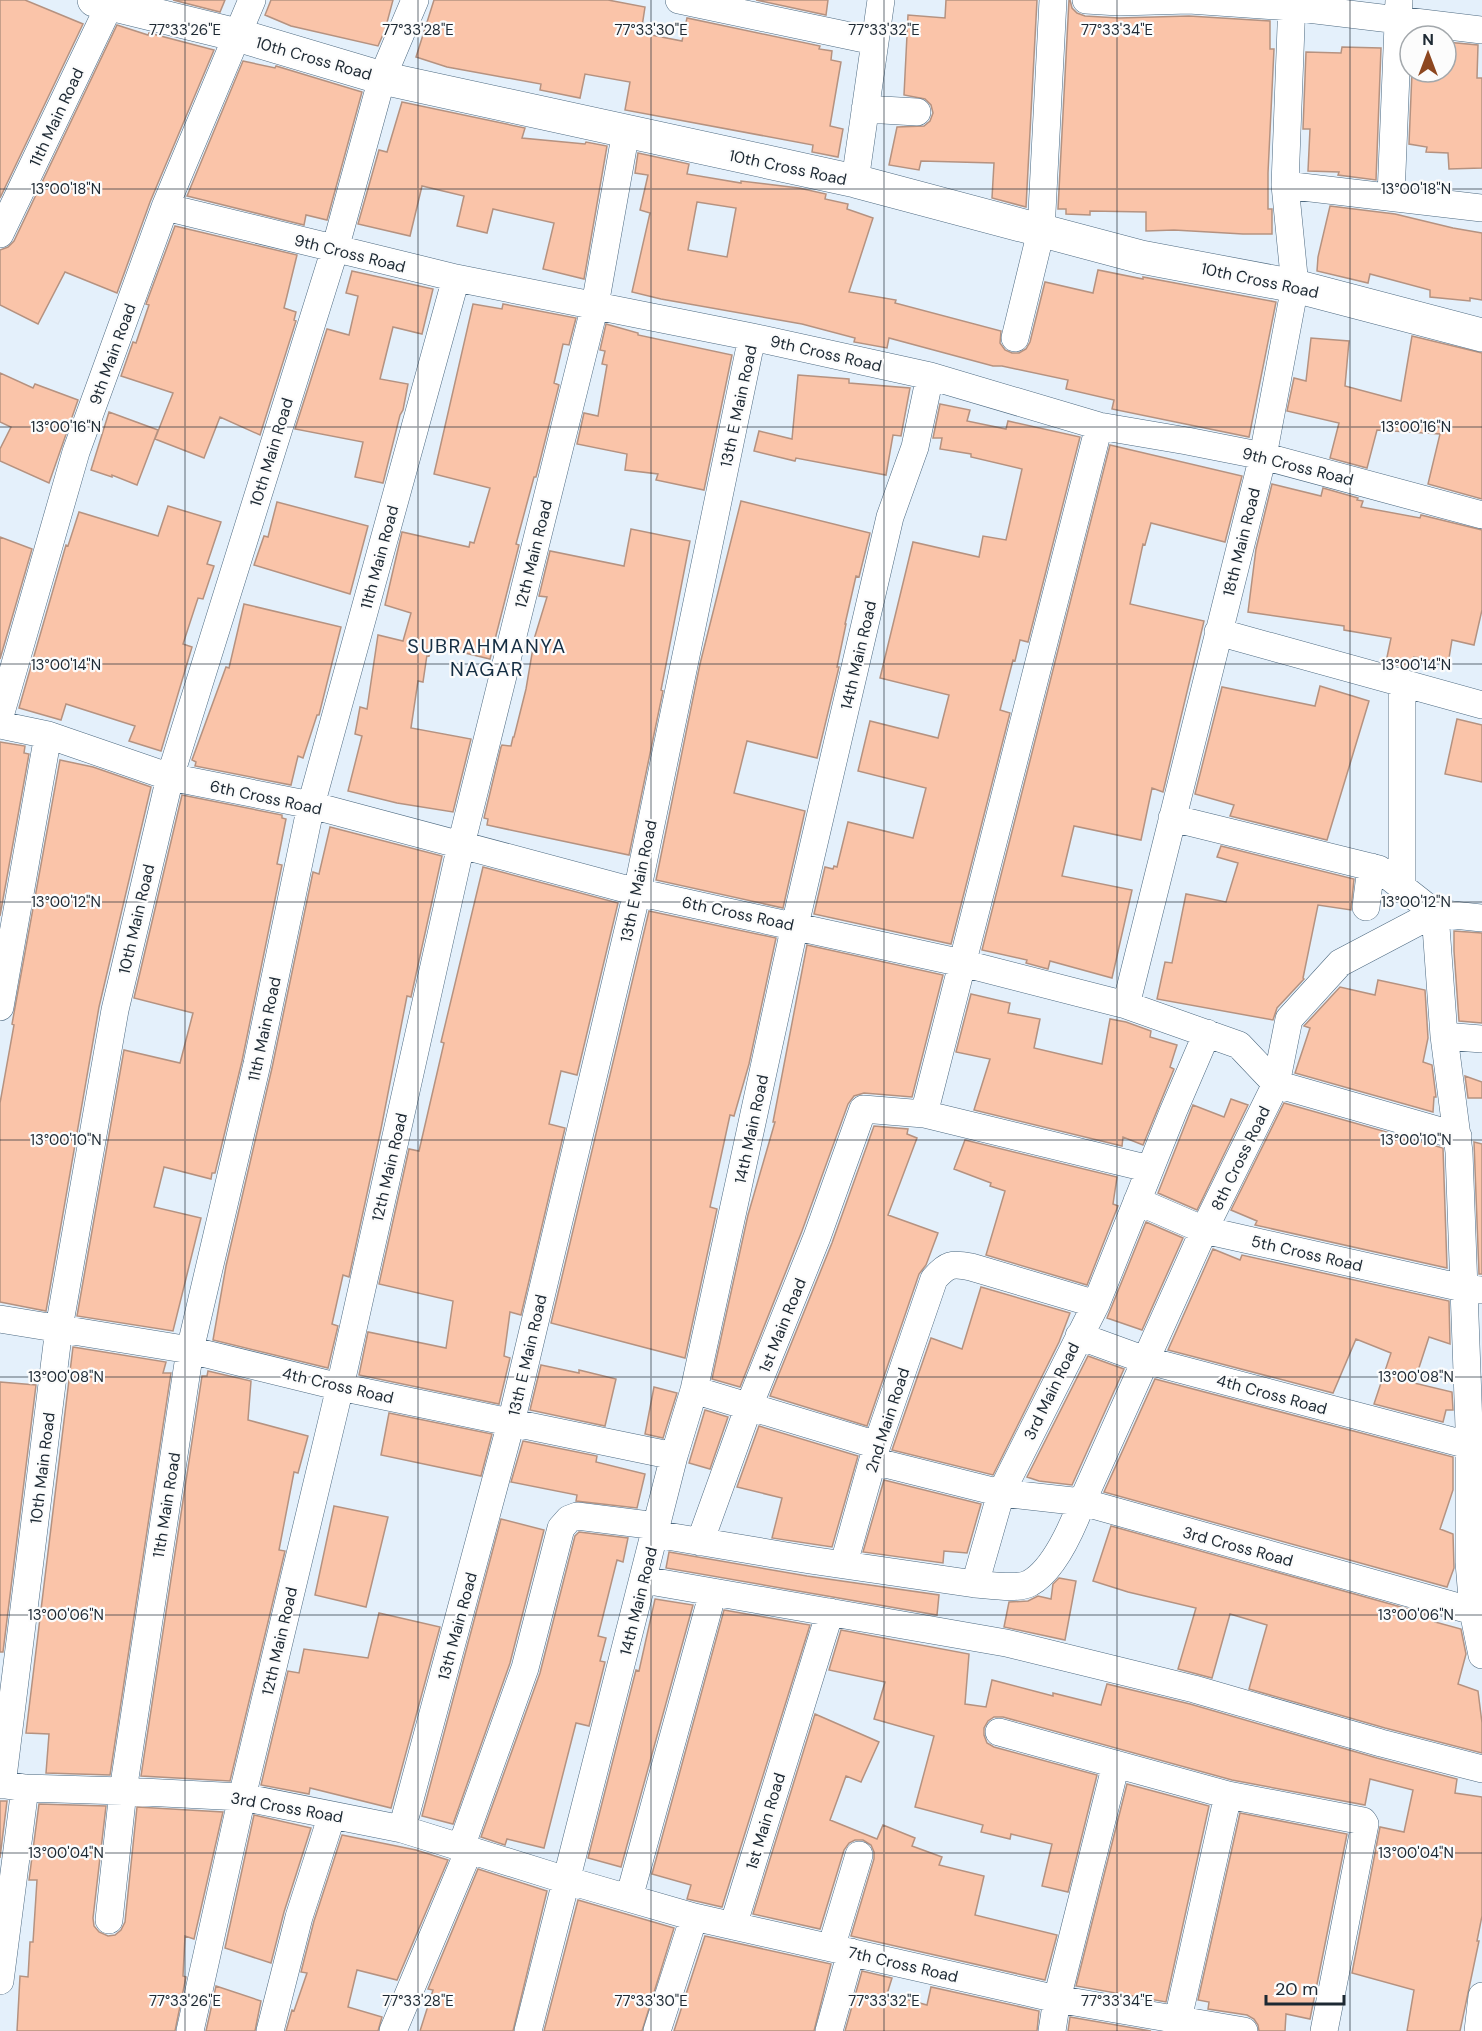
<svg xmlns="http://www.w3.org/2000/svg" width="1482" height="2031" viewBox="0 0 1482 2031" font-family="'DM Sans',sans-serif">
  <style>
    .building { fill: #fac4a9; stroke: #b59280; stroke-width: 1.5; fill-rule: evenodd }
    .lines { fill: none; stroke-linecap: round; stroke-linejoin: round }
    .minor-casing { stroke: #4d6980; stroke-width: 28 }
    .tertiary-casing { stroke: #4d6980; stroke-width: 34 }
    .minor { stroke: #fff; stroke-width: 27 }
    .tertiary { stroke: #fff; stroke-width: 33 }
    .ticks { fill: none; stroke: #1d2933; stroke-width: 1.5; stroke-opacity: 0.45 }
    .labels { text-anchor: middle; stroke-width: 4.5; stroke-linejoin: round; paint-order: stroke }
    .street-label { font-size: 16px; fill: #1d2933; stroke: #fcfcfc }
    .quarter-label { font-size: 20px; letter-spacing: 1.5px; fill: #152e43; stroke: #fcfcfc }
    .ticks-label { font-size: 15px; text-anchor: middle; fill: #1d2933; stroke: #fcfcfc; stroke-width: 4.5; stroke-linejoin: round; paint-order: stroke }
  </style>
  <rect width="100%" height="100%" fill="#e4f0fb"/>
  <!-- building -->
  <path class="building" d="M0,0H25L83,24L0,198Z
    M173,0H225L220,12Z
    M271,0H393L385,30L378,46L291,26L265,15Z
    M434,0H608L645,7L641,33L682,41L687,18L820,46L819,49L832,51L831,60L841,62L830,126L843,129L838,157L812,152L813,145L625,110L630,82L585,74L580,98L540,90L541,84L447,67L416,57Z
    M756,0H828L826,15Z
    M946,0H1037L1026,207L992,198L994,163L921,161L919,170L889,165L897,127L924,126L930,121L933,113L931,105L925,99L904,95L908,15L945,18Z
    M1069,0H1070L1072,8L1077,13L1085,16L1119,18L1189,16L1270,21V49H1274L1268,173V209H1272V234H1243L1174,230L1146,231V212L1090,211V215L1066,214V209H1058Z
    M117,25L148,35L149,33L214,50L150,202L117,293L65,272L38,324L0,305V250L8,247L14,241Z
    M1446,42L1478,45L1477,78H1482V168L1449,169L1448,153L1426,152L1427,147L1409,144L1412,72H1446Z
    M1342,47L1381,48L1376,180L1338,175L1339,172L1308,171L1310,129H1303L1306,52L1341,53Z
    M243,61L275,68L276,66L362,92L327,220L306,215L304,225L187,196Z
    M402,102L525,128L522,138L585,144L586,142L607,146L584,279L543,269L554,223L493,209L487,233L457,226L464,196L422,186L410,236L358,224L379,150L387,152Z
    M638,153L689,164L687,174L741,183V181L799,188L826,194L825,199L848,204L847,209L873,218L849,292L896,300L895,303L1001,331L1000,343L1005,350L1012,353H1019L1026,349L1030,342L1045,282L1093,293L1098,270L1143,279V277L1276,302L1249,437L1112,409L1114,400L1066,389L1068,380L1002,366H993L889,338L887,348L854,342L855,338L802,324L661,299L632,292L650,213L640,210L648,175L635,173ZM697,202L736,208L727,257L688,250Z
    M1330,206L1395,214L1453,228L1482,233V300L1470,298V301L1430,297V290L1370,274L1368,283L1317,271L1318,257Z
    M175,226L297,255L284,308L296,312L294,320L296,321L260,435L220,417L204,458L155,439L173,393L121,376L133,342L136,343L149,305L146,304Z
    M352,271L433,289L422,334L393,327L380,379L408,384L403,410L400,415L383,483L355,477L363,442L295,429L327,329L349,335L358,296L346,293Z
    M473,304L502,309L503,304L576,318L569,345L563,344L554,383L559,385L536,477H534L516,544L519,545L490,659L432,645L429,656L427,655L423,682L418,681L411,728L471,739L453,812L397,803L348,791L362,736L355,734L360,707L367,709L378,635L403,641L411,613L385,605L402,532L469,547L470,542L474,543L490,488L434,474Z
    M606,324L638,333V335L732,355L704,490L656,480L658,474L625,470L627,454L577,444L584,413L598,416L607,365L602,364L605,351L600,350Z
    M1412,336L1482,353V499L1428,484L1440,434L1377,430L1367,468L1330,458L1339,423L1287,411L1294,378L1306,381L1311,338L1349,341L1345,386L1401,401Z
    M0,373L33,388L35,384L78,400L49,483L0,461V449L11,427L0,422Z
    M798,375L849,379V383L910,388L901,436L893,435L886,475L796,458L795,461L754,451L759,431L792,439Z
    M940,404L970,410L967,421L1006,429L1008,421L1080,437L1028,642L1020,640L1015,661L1013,660L1000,710L1010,713L951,944L814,914L825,867L833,869L834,866L837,867L848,822L913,838L926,788L858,771L870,721L938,738L949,695L880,678L913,542L979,557L983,536L1006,540L1022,469L971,457V454L940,449L942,438H933Z
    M109,412L158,430L137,485L112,475V477L91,470Z
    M1110,445L1242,476L1225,542L1151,523L1145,545L1143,544L1130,604L1204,621L1163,792L1152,788L1141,840L1074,826L1062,876L1132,890L1112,978L1050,961L1048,969L1026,963L1027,960L982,950Z
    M1272,484L1321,496L1323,488L1358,498L1357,500L1363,501L1361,507L1420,518L1421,515L1482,530V610L1474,645L1452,640L1448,664L1414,657L1412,669L1386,662L1391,638L1344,630V626L1248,612L1256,549Z
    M741,501L870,533L859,577L856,576L845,624H846L837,667H839L817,758L747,741L734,793L805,811L783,908L656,880L700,664Z
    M277,502L368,526L350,594L254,565L264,536L268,537Z
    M168,506L221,522L207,564L214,566L203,599L198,598L183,644L192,647L161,751L129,741L135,726L66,704L61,720L19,708L66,545L68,546L79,512L158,536Z
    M631,529L690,541L661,690L663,691L629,855L487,825L488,819L484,818L501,747L502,745L511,746L513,737H514L526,689L535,636L547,597L539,596L550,551L624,566Z
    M0,537L32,549L0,659Z
    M244,604L341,627L319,715H317L303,758L298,756L291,785L195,766L196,762L192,760L226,667L229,668Z
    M1320,686L1369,701L1327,840L1230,816L1234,805L1195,794L1222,687L1315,706Z
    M1457,719L1482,725V782L1445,774Z
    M0,742L25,746L24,753L29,754L0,916Z
    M60,760L93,767L151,787L99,1007L46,1311L0,1302V1103L14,1025L12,1024Z
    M182,795L282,815V818L286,819L277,864L282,865L242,1061L215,1173H212L211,1179L164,1167L154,1207L201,1218L173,1331L77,1316L124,1050L180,1063L193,1013L134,998Z
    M330,827L442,856L411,997L407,996L381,1129L349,1277L343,1275L332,1324L338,1326L328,1368L213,1340L226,1266L272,1068L313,872L319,874Z
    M1221,846L1354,879L1351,910L1318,905L1303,978L1304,979L1277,1008L1273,1020L1157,999L1165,962L1172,963L1186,894L1226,902L1238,863L1217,857Z
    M483,867L618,903L577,1075L561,1071L549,1124L565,1128L521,1315L510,1312L504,1356L510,1358L499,1404L359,1375L368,1332L446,1348L453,1301L379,1284L409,1149L419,1151L444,1043L441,1042Z
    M649,911L776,938L749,1064L734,1116L730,1115L710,1207L717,1209L685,1358L551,1323Z
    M1454,931L1482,933V1023L1459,1021L1454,951Z
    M807,945L943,975L912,1097L864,1093L854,1096L848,1104L802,1231L740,1387L712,1379L748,1215L775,1122H773Z
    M1378,980L1425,990L1428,1038L1423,1062L1432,1065L1436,1097H1434L1433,1112L1295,1073L1310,1028L1304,1026L1340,987L1375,995Z
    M971,994L1010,1003L1008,1013L1040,1019L1034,1048L1102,1064L1110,1019L1126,1022L1151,1031L1150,1037L1177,1045L1170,1067L1174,1069L1143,1145L1123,1137L1122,1146L974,1110L990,1059L956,1052Z
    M1465,1076L1482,1082V1098H1468Z
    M1231,1099L1248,1105L1197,1210L1158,1193L1193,1105L1224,1117Z
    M1284,1103L1443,1148L1447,1268L1255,1225L1257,1221L1231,1210Z
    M874,1126L908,1129L907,1134L917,1138L888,1215L938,1233L926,1265L919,1274L867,1426L770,1396L832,1243Z
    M965,1140L1117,1177L1113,1204L1118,1206L1087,1285L986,1255L1005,1191L990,1186L991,1183L954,1169Z
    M1474,1142L1482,1144V1274H1479Z
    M1146,1222L1183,1238L1142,1330L1107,1318Z
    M1213,1249L1240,1260L1242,1255L1449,1301L1450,1344L1429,1337L1414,1383L1452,1392L1453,1410H1446L1443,1422L1374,1404L1391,1353L1356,1339L1333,1393L1168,1350Z
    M981,1287L1070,1313L1059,1342L993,1475L892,1450L931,1338L962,1349Z
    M73,1347L166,1362L163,1373H171L110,1775L46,1773L49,1734L26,1733Z
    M1088,1356L1124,1369L1072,1485L1039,1481L1027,1477Z
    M541,1365L579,1373V1370L616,1379L605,1426L530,1410Z
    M208,1371L251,1381L248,1420L308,1436L298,1473L294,1472L279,1550L285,1551L230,1781L141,1776L202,1376H207Z
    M1155,1379L1453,1457V1490L1440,1529L1453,1534L1454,1568L1447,1587L1104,1492Z
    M0,1382L36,1385L3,1652H0Z
    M654,1387L677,1393L663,1438L645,1434Z
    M705,1410L728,1417L710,1469L689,1463Z
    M389,1413L492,1434L481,1476L381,1455Z
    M759,1426L858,1456L832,1547L772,1538L782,1498L737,1487Z
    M523,1441L597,1456L596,1462L645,1474L637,1508L576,1501L577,1495L511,1482Z
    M884,1480L981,1504L967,1553L944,1551L943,1563L863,1552Z
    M334,1506L388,1517L366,1607L315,1595Z
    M501,1519L544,1530L510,1663L453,1824L422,1816Z
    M1111,1526L1437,1617L1435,1622L1461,1629L1466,1654L1458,1684L1478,1691L1482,1723V1753L1385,1728L1249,1689L1267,1625L1230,1614L1212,1678L1178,1669L1196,1608L1128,1592L1093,1581Z
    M579,1532L628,1538L623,1562L617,1560L598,1636L606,1638L600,1661L605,1662L589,1726L576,1723L544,1848L507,1839L505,1845L481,1837L540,1673L575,1536Z
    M669,1552L807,1576L939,1595L937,1615L666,1568Z
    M1059,1578L1076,1581L1065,1640L1004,1627L1009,1602L1028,1601L1038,1596L1051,1599L1053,1584Z
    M655,1599L693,1605L621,1867L588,1858L636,1670L639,1671Z
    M724,1610L810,1625L722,1907L687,1899L691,1885L652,1874Z
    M379,1613L440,1627L391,1808L310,1788L309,1794L261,1785L288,1671L299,1673L304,1649L368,1658Z
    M841,1630L969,1654L965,1704L986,1707L992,1680L1053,1696V1693L1101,1705L1107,1684L1190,1704L1377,1758L1457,1779L1455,1793L1482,1797V1916L1477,1941H1479L1460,2031H1407L1414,1990L1352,1973L1380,1827L1404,1832L1413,1790L1370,1779L1365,1805L1232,1780L1003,1717H994L988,1721L984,1728V1735L987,1743L994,1747L1097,1775L1068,1892L1042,1886L1052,1844L1011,1834L1010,1839L981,1832L983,1825L915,1807L934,1736L874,1719L885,1682L829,1670Z
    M815,1714L879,1742L861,1782L846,1776L830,1820L877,1839L883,1825L915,1838L912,1846L942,1857L939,1865L984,1876L975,1915L1057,1935L1045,1980L851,1936L874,1859V1852L871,1845L863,1840H855L849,1843L844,1850L820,1929L753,1914Z
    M1127,1784L1209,1806L1166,2002L1076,1986Z
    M0,1801H7L0,1858Z
    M39,1804L106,1806L93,1918L94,1926L99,1932L108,1936L115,1935L121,1930L125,1922L137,1807L223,1812L194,1939L185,1936L183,1976L186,1977L175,2031H17L20,1976L28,1977L30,1942H33L37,1880H29Z
    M1240,1813L1347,1834L1310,2019L1286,2014L1285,2031H1259L1258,2025L1254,2019L1247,2015L1208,2009L1209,2002L1198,2000Z
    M254,1815L311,1828L284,1912L271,1963L225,1948Z
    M342,1835L416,1850L448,1860L397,1980L357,1970L348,2007L382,2017L378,2031H286L292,2010L294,2011L307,1973L301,1972L314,1921Z
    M478,1869L547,1891L513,2031H420L433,1990L428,1989Z
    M578,1900L674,1928L642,2031H544Z
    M705,1936L831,1964L814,2031H674Z
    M862,1971L892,1978L887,1994L927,2005L931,1987L1039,2011L1037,2031H845Z
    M216,1986L261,2001L255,2031H206Z
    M1070,2017L1151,2031H1068Z"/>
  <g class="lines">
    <!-- minor casing -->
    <g class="minor-casing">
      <path id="minor" d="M679,0L874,41
        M1086,0L1119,2L1189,0
        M1189,0L1291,7L1482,30
        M865,109L917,112
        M855,181L881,0
        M1285,185L1482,208
        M1391,196L1399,0
        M165,207L456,278L752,337L930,376L1099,426L1187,441L1263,456L1482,515
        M0,234L112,0
        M1015,338L1041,231L1053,0
        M1218,632L1482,705
        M1402,683V887
        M0,716L76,452L165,207L252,0
        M0,725L48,735L170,777L311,805L637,892L962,963L1126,1005L1239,1045L1276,1084L1458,1136
        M1172,818L1379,869L1435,913L1444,1036L1459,1152L1469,1427V1562L1473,1611L1482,1655
        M1366,907L1371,867
        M1126,1005L1263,456L1295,286L1285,185L1292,0
        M0,1007L48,735
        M1444,1036L1482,1039
        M924,1114L1150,1169
        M1137,1201L1204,1230L1463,1288L1481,1290
        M0,1319L190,1350L340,1387L674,1456
        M1079,1336L1145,1360L1468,1445
        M694,1390L877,1445
        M873,1461L1001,1493L1082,1502L1473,1611
        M655,1534L810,1560L975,1584C989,1585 1018,1590 1030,1583C1054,1570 1073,1526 1082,1502L1204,1230L1276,1084L1289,1019L1340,963L1435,913L1482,918
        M700,1542L749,1406L817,1237L863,1109L924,1114L1099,426
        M844,1563L877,1445L934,1279C947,1264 952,1263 971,1267L1096,1304
        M644,1580L1006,1643L1194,1689L1381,1743L1482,1769
        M975,1584L1001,1493L1096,1304L1173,1112L1207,1033
        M999,1732L1228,1795L1178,2019
        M0,1784L25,1788L123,1791L242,1797L402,1829L566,1880L694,1917L1057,1999L1244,2031
        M2,1785L59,1328L115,1010L170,777L335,249L382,78L415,0
        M1228,1795L1363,1821L1365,1824L1324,2031
        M402,1829L511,1423L637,892L752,337
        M461,1847L525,1668L561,1528L569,1519L577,1516L657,1526
        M629,1898L713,1592
        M109,1920L123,1791L190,1350L257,1064L311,805L456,278
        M733,1926L830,1612
        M831,1948L859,1855
        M0,1981L25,1788
        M190,2031L242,1797L340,1387L461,845L595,305L626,131
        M270,2031L299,1917L332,1815
        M393,2031L469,1850
        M528,2031L674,1456L694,1390L795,925L890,517L915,447L930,376
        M657,2031L694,1917
        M829,2031L851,1952
        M1052,2031L1057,1999L1116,1764
        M1478,2031L1482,1996"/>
    </g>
    <!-- tertiary casing -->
    <g class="tertiary-casing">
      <path id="tertiary" d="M94,0L237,35L382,78L855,181L1141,257L1295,286L1482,335"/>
    </g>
    <!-- minor -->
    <use href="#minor" class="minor"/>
    <!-- tertiary -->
    <use href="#tertiary" class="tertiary"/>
  </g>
  <!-- ticks -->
  <path class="ticks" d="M185,0V2031M418,0V2031M651,0V2031M884,0V2031M1117,0V2031M1350,0V2031M0,189H1482M0,427H1482M0,664H1482M0,902H1482M0,1140H1482M0,1377H1482M0,1615H1482M0,1853H1482"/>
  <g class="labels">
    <!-- street labels -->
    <g class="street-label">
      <text transform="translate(314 58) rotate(16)" y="6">10th Cross Road</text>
      <text transform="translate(56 117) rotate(-65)" y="6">11th Main Road</text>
      <text transform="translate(788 167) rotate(12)" y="6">10th Cross Road</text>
      <text transform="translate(350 253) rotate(14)" y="6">9th Cross Road</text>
      <text transform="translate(1260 280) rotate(12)" y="6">10th Cross Road</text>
      <text transform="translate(826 353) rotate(13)" y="6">9th Cross Road</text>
      <text transform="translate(112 354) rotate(-70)" y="6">9th Main Road</text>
      <text transform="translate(738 406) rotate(-78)" y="6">13th E Main Road</text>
      <text transform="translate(271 452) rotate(-73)" y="6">10th Main Road</text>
      <text transform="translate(1298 466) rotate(14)" y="6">9th Cross Road</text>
      <text transform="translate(1241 542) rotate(-76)" y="6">18th Main Road</text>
      <text transform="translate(533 554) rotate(-76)" y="6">12th Main Road</text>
      <text transform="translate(379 557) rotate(-75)" y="6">11th Main Road</text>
      <text transform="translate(858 655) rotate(-77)" y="6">14th Main Road</text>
      <text transform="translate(266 797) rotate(12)" y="6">6th Cross Road</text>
      <text transform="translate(638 881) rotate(-78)" y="6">13th E Main Road</text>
      <text transform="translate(738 913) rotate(12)" y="6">6th Cross Road</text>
      <text transform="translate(136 919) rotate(-77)" y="6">10th Main Road</text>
      <text transform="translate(264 1029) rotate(-78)" y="6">11th Main Road</text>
      <text transform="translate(751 1129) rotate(-78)" y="6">14th Main Road</text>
      <text transform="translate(1240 1158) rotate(-64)" y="6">8th Cross Road</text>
      <text transform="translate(389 1167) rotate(-77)" y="6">12th Main Road</text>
      <text transform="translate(1307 1253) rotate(13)" y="6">5th Cross Road</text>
      <text transform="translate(782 1325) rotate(-68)" y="6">1st Main Road</text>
      <text transform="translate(527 1355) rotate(-77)" y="6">13th E Main Road</text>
      <text transform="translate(338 1385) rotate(13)" y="6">4th Cross Road</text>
      <text transform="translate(1051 1391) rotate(-64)" y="6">3rd Main Road</text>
      <text transform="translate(1272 1394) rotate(15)" y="6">4th Cross Road</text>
      <text transform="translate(887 1420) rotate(-72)" y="6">2nd Main Road</text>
      <text transform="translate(42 1468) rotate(-83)" y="6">10th Main Road</text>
      <text transform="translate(166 1505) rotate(-81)" y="6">11th Main Road</text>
      <text transform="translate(1238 1546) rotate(15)" y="6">3rd Cross Road</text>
      <text transform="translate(638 1601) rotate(-76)" y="6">14th Main Road</text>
      <text transform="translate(457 1626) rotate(-75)" y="6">13th Main Road</text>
      <text transform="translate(279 1641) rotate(-77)" y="6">12th Main Road</text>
      <text transform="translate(287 1807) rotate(10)" y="6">3rd Cross Road</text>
      <text transform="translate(765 1821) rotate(-73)" y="6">1st Main Road</text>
      <text transform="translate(903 1964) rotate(13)" y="6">7th Cross Road</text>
    </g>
    <!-- quarter labels -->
    <g class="quarter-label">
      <text x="487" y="653">SUBRAHMANYA<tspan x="487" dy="23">NAGAR</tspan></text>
    </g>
  </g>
  <g class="ticks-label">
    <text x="185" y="35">77°33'26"E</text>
    <text x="418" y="35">77°33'28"E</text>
    <text x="651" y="35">77°33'30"E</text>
    <text x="884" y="35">77°33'32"E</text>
    <text x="1117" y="35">77°33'34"E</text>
    <text x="66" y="194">13°00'18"N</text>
    <text x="1416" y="194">13°00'18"N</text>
    <text x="66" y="432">13°00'16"N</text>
    <text x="1416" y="432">13°00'16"N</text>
    <text x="66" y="670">13°00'14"N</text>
    <text x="1416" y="670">13°00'14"N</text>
    <text x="66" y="907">13°00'12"N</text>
    <text x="1416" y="907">13°00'12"N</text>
    <text x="66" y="1145">13°00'10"N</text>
    <text x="1416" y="1145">13°00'10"N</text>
    <text x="66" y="1382">13°00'08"N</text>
    <text x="1416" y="1382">13°00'08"N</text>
    <text x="66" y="1620">13°00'06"N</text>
    <text x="1416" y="1620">13°00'06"N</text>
    <text x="66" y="1858">13°00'04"N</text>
    <text x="1416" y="1858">13°00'04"N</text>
    <text x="185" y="2006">77°33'26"E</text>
    <text x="418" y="2006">77°33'28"E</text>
    <text x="651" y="2006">77°33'30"E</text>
    <text x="884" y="2006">77°33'32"E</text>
    <text x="1117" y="2006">77°33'34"E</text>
  </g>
  <!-- north arrow -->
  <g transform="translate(1428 54)"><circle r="28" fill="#fcfcfc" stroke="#a3a8ac" stroke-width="1.5"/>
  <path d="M0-4.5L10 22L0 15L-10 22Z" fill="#8d4720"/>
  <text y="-9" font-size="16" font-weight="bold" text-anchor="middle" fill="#1d2933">N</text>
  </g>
  <!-- scale -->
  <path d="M1266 1995v9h78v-9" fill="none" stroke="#1d2933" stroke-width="3"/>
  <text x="1275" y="1995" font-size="18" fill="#1d2933" stroke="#fcfcfc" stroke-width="4.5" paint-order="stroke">20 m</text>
</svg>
